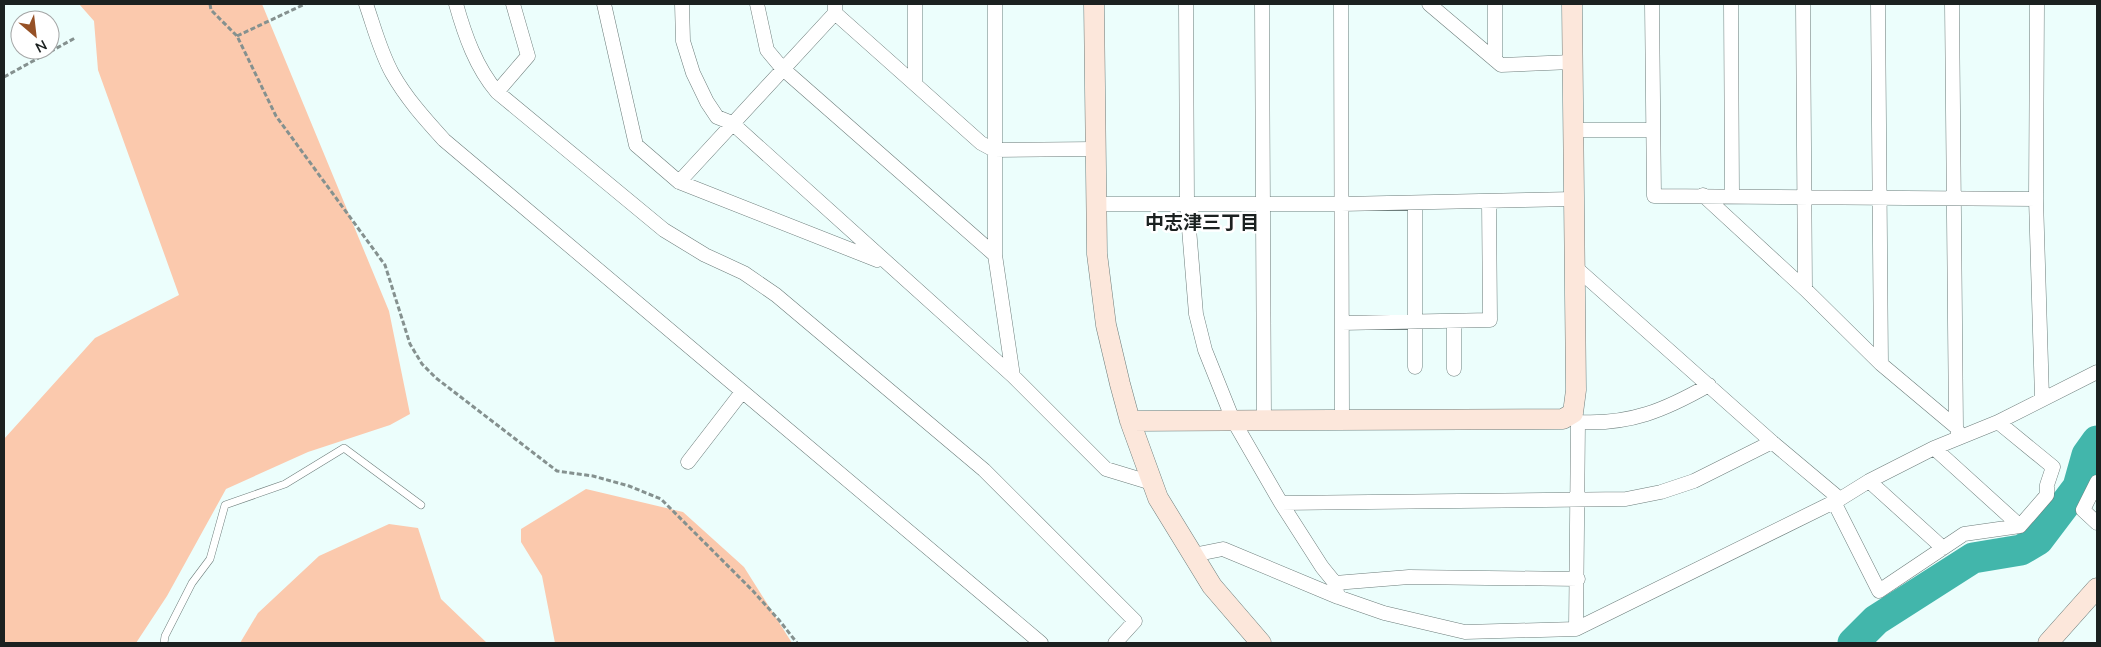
<svg xmlns="http://www.w3.org/2000/svg" width="2101" height="647" viewBox="0 0 2101 647" font-family="Mulish,'Noto Sans JP',sans-serif">
  <style>
    .green { fill: #fbc9ad }
    .lines { fill: none; stroke-linecap: round; stroke-linejoin: round }
    .river { stroke: #42b6ab; stroke-width: 31 }
    .lane-casing { stroke: #6d7d7b; stroke-width: 8 }
    .street-casing { stroke: #6d7d7b; stroke-width: 15 }
    .secondary-casing { stroke: #6d7d7b; stroke-width: 21 }
    .path { stroke: #85918f; stroke-width: 3; stroke-dasharray: 5 2.5; stroke-linecap: butt }
    .lane { stroke: #fff; stroke-width: 7 }
    .street { stroke: #fff; stroke-width: 14 }
    .secondary { stroke: #fce7db; stroke-width: 20 }
    .labels { text-anchor: middle; stroke-width: 5; stroke-linejoin: round; paint-order: stroke }
    .neighbourhood-label { font-size: 19px; font-weight: bold; fill: #1b2120; stroke: #fff }
  </style>
  <rect width="100%" height="100%" fill="#ecfefc"/>
  <!-- green -->
  <path class="green" d="M79,4H262L389,311L410,414L390,425L308,452L226,489L167,596L136,643H4V439L95,338L179,295L98,70L94,21Z
    M586,489L683,512L744,567L792,643H555L542,576L521,542V529Z
    M389,524L418,528L441,599L487,643H240L258,613L319,556Z"/>
  <g class="lines">
    <!-- river -->
    <path class="river" d="M1853,643L1876,620L1973,558L2021,550L2038,540L2078,487L2087,455L2097,441"/>
    <!-- lane casing -->
    <g class="lane-casing">
      <path id="lane" d="M164,643L165,636L192,583L210,559L225,505L285,484L344,448L421,505"/>
    </g>
    <!-- street casing -->
    <g class="street-casing">
      <path id="street" d="M366,4C374,27 380,51 392,73C406,98 425,119 444,140L1041,643
        M456,4C465,36 476,67 497,92L664,230L705,255L744,273L776,295L984,470L1135,621L1115,643
        M604,4L636,145L679,182L877,260
        M682,4L683,41L693,73L707,102L717,117L732,123L1013,376L1106,469L1152,483
        M757,4L767,50L782,68L995,255
        M915,4V84
        M995,4V255L1013,376
        M1186,4L1187,204L1196,314L1205,350L1233,420L1281,503L1322,567L1335,583L1338,597
        M1262,4L1264,420
        M1341,4L1342,419
        M1429,4L1501,65L1572,62
        M1495,4V60
        M1652,4L1654,196L2036,199
        M1731,4L1732,196
        M1803,4L1805,289
        M1878,4L1881,364
        M1952,4L1956,427
        M2037,4L2036,199L2042,398
        M835,13L981,143L994,150L1095,149
        M497,92L528,56L513,4
        M1573,130H1653
        M679,182L835,13V4
        M1703,195L1805,289L1881,364L1956,427L1958,432
        M1415,203V367
        M1096,204H1342L1574,199
        M1574,266L1772,442L1840,499
        M1342,323L1490,320L1489,201
        M1454,369V321
        M1573,413L1578,422L1576,629
        M1578,422C1630,425 1665,410 1709,385
        M1934,448L2020,526
        M688,462L742,392
        M1869,481L1943,548
        M2097,482L2083,510L2097,523
        M1834,502L1879,591L1964,534L2020,526L2047,495V485L2053,467L1998,422
        M1281,503L1626,499L1661,492L1694,481L1772,442
        M1193,555L1223,549L1338,597L1384,613L1465,632L1576,629L1840,499L1869,481L1934,448L1998,422L2097,372
        M1335,583L1409,577L1578,579"/>
    </g>
    <!-- secondary casing -->
    <g class="secondary-casing">
      <path id="secondary" d="M1094,4L1097,254L1106,325L1120,384L1130,421L1158,498L1212,586L1261,643
        M1130,421L1563,419L1573,413L1576,390L1572,4
        M2048,643L2097,588"/>
    </g>
    <!-- path -->
    <path class="path" d="M210,4L211,10L237,36L276,116L385,265L410,344L422,364L436,378L557,471L593,476L629,486L661,499L753,591L779,620L797,643
      M237,36L305,4
      M4,77L75,38"/>
    <!-- lane -->
    <use href="#lane" class="lane"/>
    <!-- street -->
    <use href="#street" class="street"/>
    <!-- secondary -->
    <use href="#secondary" class="secondary"/>
  </g>
  <g class="labels">
    <!-- neighbourhood labels -->
    <g class="neighbourhood-label">
      <text x="1202" y="229">中志津三丁目</text>
    </g>
  </g>
  <!-- border -->
  <rect width="2101" height="647" fill="none" stroke="#1b2120" stroke-width="10"/>
  <!-- north arrow -->
  <g transform="translate(35 35) rotate(152)"><circle r="24" fill="#ffffff" stroke="#a4a6a6"/>
  <path d="M0-4L9 19L0 12L-9 19Z" fill="#965126"/>
  <text y="-8" font-size="14" font-weight="bold" text-anchor="middle" fill="#1b2120">N</text>
  </g>
</svg>
